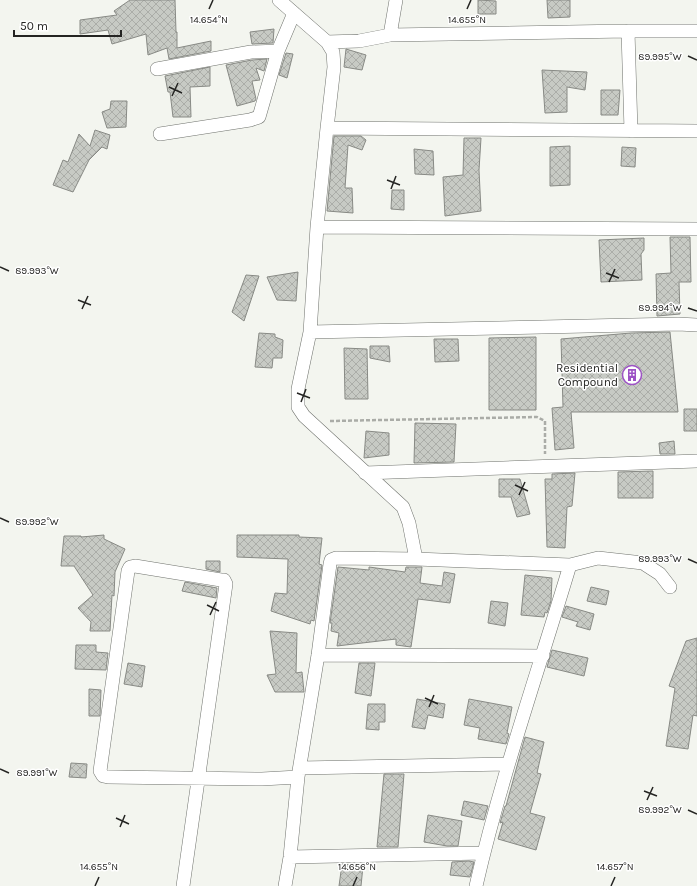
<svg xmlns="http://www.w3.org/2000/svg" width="697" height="886" viewBox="0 0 697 886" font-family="Karla,sans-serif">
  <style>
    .building { fill: url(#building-cross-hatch); stroke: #888a85 }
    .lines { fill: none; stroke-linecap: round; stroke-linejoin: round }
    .minor-casing { stroke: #70736e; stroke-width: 14 }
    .path { stroke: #aaaca7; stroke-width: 2.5; stroke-dasharray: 4 2; stroke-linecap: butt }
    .minor { stroke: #fff; stroke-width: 13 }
    .ticks { fill: none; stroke: #242422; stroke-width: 1.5 }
    .labels { text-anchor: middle; stroke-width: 3; stroke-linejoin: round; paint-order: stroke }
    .poi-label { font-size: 12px; fill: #242422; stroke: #fff; text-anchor: end }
    .ticks-label { font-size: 10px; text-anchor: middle; fill: #242422; stroke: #fff; stroke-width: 3; stroke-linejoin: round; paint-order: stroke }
  </style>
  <defs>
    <pattern id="building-cross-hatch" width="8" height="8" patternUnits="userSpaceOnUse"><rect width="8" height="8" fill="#c7cac4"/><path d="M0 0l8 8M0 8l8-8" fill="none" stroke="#abada8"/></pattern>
  </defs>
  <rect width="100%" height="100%" fill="#f3f5ef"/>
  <!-- building -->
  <path class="building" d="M130,0H175L176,32H177V48L211,41V51L169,59L167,48L148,55L146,34L112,44L108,30L80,34V20L117,15L114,11Z
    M478,0L496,1V14H478Z
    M547,0H570V17L548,18Z
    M274,29L273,43L252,44L250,32Z
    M346,49L366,55L362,70L344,67Z
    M286,53L293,54L287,78L279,75Z
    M267,59L264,71L256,68L260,80L252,81L256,99L255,101L237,106L226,65L252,60Z
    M210,67V86L190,87L191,117H173L170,92H168L165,76Z
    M542,70L587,72L585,90L567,87V112L545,113Z
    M601,90H620L618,115H601Z
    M111,101H127L126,127L107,128L102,112L110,109Z
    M95,130L110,135L107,149L102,147L89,160L73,192L53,185L63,160L68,162L79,134L90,146Z
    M334,136H361L366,140L362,150L348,145L345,188H352L353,213L327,211Z
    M464,138H481L479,170L481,211L445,216L443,177L463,175Z
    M570,146V185L550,186V147Z
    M622,147L636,148L635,167L621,166Z
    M414,149L433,151L434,175L415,174Z
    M392,190H404V210L391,209Z
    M670,237H690L691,282H679L680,314L657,316L656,274L671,273Z
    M644,238V250L641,254L642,280L601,282L599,240Z
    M298,272L296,301L277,300L267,277Z
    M246,275L259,276L244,321L232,312Z
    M670,332L678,412H571L574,448L555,450L552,408L563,407L561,339L631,333Z
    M259,333L275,334V337L283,340L282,358H273L272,368L255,367Z
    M536,337V410H489V338Z
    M434,339H458L459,361L435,362Z
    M370,346H389L390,362L370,358Z
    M344,348L367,349L368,399H345Z
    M684,409H697V431H684Z
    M415,423L456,424L454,462L414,463Z
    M366,431L389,433V455L364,458Z
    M674,441L675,454H660L659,443Z
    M653,471V498H618V472Z
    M575,473L572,506L567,507L565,548L547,547L545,479H552V474Z
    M499,479H520L530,514L517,517L511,497H499Z
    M104,535V539L125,549L115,572L114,596L112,595L110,631H90L91,622L78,608L93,595L74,566H61L64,536H81V537Z
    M237,535H299V537L322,538L319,564L322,565L314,621L311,620L310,624L271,611L275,593L287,594L288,559L237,557Z
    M206,561H220V572L206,569Z
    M338,567L369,570V567L405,572L406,567H422L420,583L442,586L444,572L455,574L450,603L418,599L411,647L396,645V639L337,646L339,633L331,631L332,623H330Z
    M525,575L552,578L551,601L547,613L545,612L544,617L521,615Z
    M185,582L217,588L216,598L182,591Z
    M591,587L609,591L606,605L587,601Z
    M491,601L508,603L505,626L488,623Z
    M566,606L594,614L590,630L576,626L578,622L562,617Z
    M270,631L297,633L296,673L302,672L304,692H275L267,675L276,674Z
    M697,638V716L693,715L688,749L666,746L675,688L669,686L686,641Z
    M76,645H96V652L108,653L106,670L75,669Z
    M552,650L588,658L584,676L547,667Z
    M128,663L145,666L142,687L124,684Z
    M359,663H375L371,696L355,693Z
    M89,689L101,690L100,716H89Z
    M417,699L445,704L443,718L428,715L425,729L412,727Z
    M469,699L512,707L507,733L509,734L506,744L478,739L480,728L464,725Z
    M368,704H385V722H379V730L366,729Z
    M525,737L544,742L537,773L541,774L530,813L545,817L536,850L498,839L503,822L500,823L505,806H506Z
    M71,763L87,764L86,778L69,777Z
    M384,774H404L398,847H377Z
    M464,801L488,806L484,820L461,815Z
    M428,815L462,821L458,846H447L424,842Z
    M469,861L474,862L470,877L450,875L452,862Z
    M342,864L363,866L361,886H339Z"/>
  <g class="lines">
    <!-- minor casing -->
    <g class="minor-casing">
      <path id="minor" d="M279,0L327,42L333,52L334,67L327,128L317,227L310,332L298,389V407L304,416L403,507L409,523L416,559
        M628,31L631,131
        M390,35L396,0
        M327,42L359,41L390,35L628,31H697
        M157,69L251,52L278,51L294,13
        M327,128L697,131
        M160,134L250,120L259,117L278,51
        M317,227L697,229
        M310,332L678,324L697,325
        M365,473L697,461
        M318,655L543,656
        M300,768L508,764
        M290,857L484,853
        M183,886L226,584L224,580H221L135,566L130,567L128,571L100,771L103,776L108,777L262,779L298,777
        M285,886L290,857L298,777L318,655L330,564L331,560L336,558L416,559L570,565L598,558L643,563L660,574L670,587
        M476,886C501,777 538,672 570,565"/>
    </g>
    <!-- path -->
    <path class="path" d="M330,421L537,417L545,421V454"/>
    <!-- minor -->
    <use href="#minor" class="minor"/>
  </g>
  <!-- ticks -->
  <path class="ticks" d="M209,9L213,0M467,9L471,0M688,56L697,60M169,87L182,93M172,96L178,83M387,180L400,185M391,189L396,176M0,267L9,271M606,273L619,278M609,282L615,269M78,300L91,305M688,308L697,311M82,309L88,296M297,393L310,398M301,402L306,389M515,485L528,491M519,495L525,482M0,518L9,522M688,559L697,563M207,605L219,611M210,615L216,602M425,698L438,704M429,707L434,695M0,769L9,773M644,791L657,796M647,800L653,787M688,810L697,814M116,818L129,824M120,827L125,815M95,886L99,877M353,886L357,877M611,886L615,877"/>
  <!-- icons -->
  <defs>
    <g id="building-ring" transform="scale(1)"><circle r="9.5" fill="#fff" stroke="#9d52c5" stroke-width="1.5"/><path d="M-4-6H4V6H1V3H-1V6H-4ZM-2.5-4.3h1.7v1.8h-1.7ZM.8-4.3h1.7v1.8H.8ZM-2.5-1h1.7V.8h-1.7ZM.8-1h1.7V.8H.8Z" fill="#9d52c5"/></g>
  </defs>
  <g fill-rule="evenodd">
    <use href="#building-ring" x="632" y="375"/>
  </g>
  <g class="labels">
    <!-- poi labels -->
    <g class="poi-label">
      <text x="618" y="372">Residential<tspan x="618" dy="14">Compound</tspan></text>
    </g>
  </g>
  <g class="ticks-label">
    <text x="209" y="23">14.654°N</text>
    <text x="467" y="23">14.655°N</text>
    <text x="660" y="60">89.995°W</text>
    <text x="37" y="274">89.993°W</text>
    <text x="660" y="311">89.994°W</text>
    <text x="37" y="525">89.992°W</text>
    <text x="660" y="562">89.993°W</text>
    <text x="37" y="776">89.991°W</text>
    <text x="660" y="813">89.992°W</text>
    <text x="99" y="870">14.655°N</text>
    <text x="357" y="870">14.656°N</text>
    <text x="615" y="870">14.657°N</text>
  </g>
  <!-- scale -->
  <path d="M14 30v6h107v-6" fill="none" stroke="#242422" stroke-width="2"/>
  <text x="20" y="30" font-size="12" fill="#242422" stroke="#ffffff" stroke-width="3" paint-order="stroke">50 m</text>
</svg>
